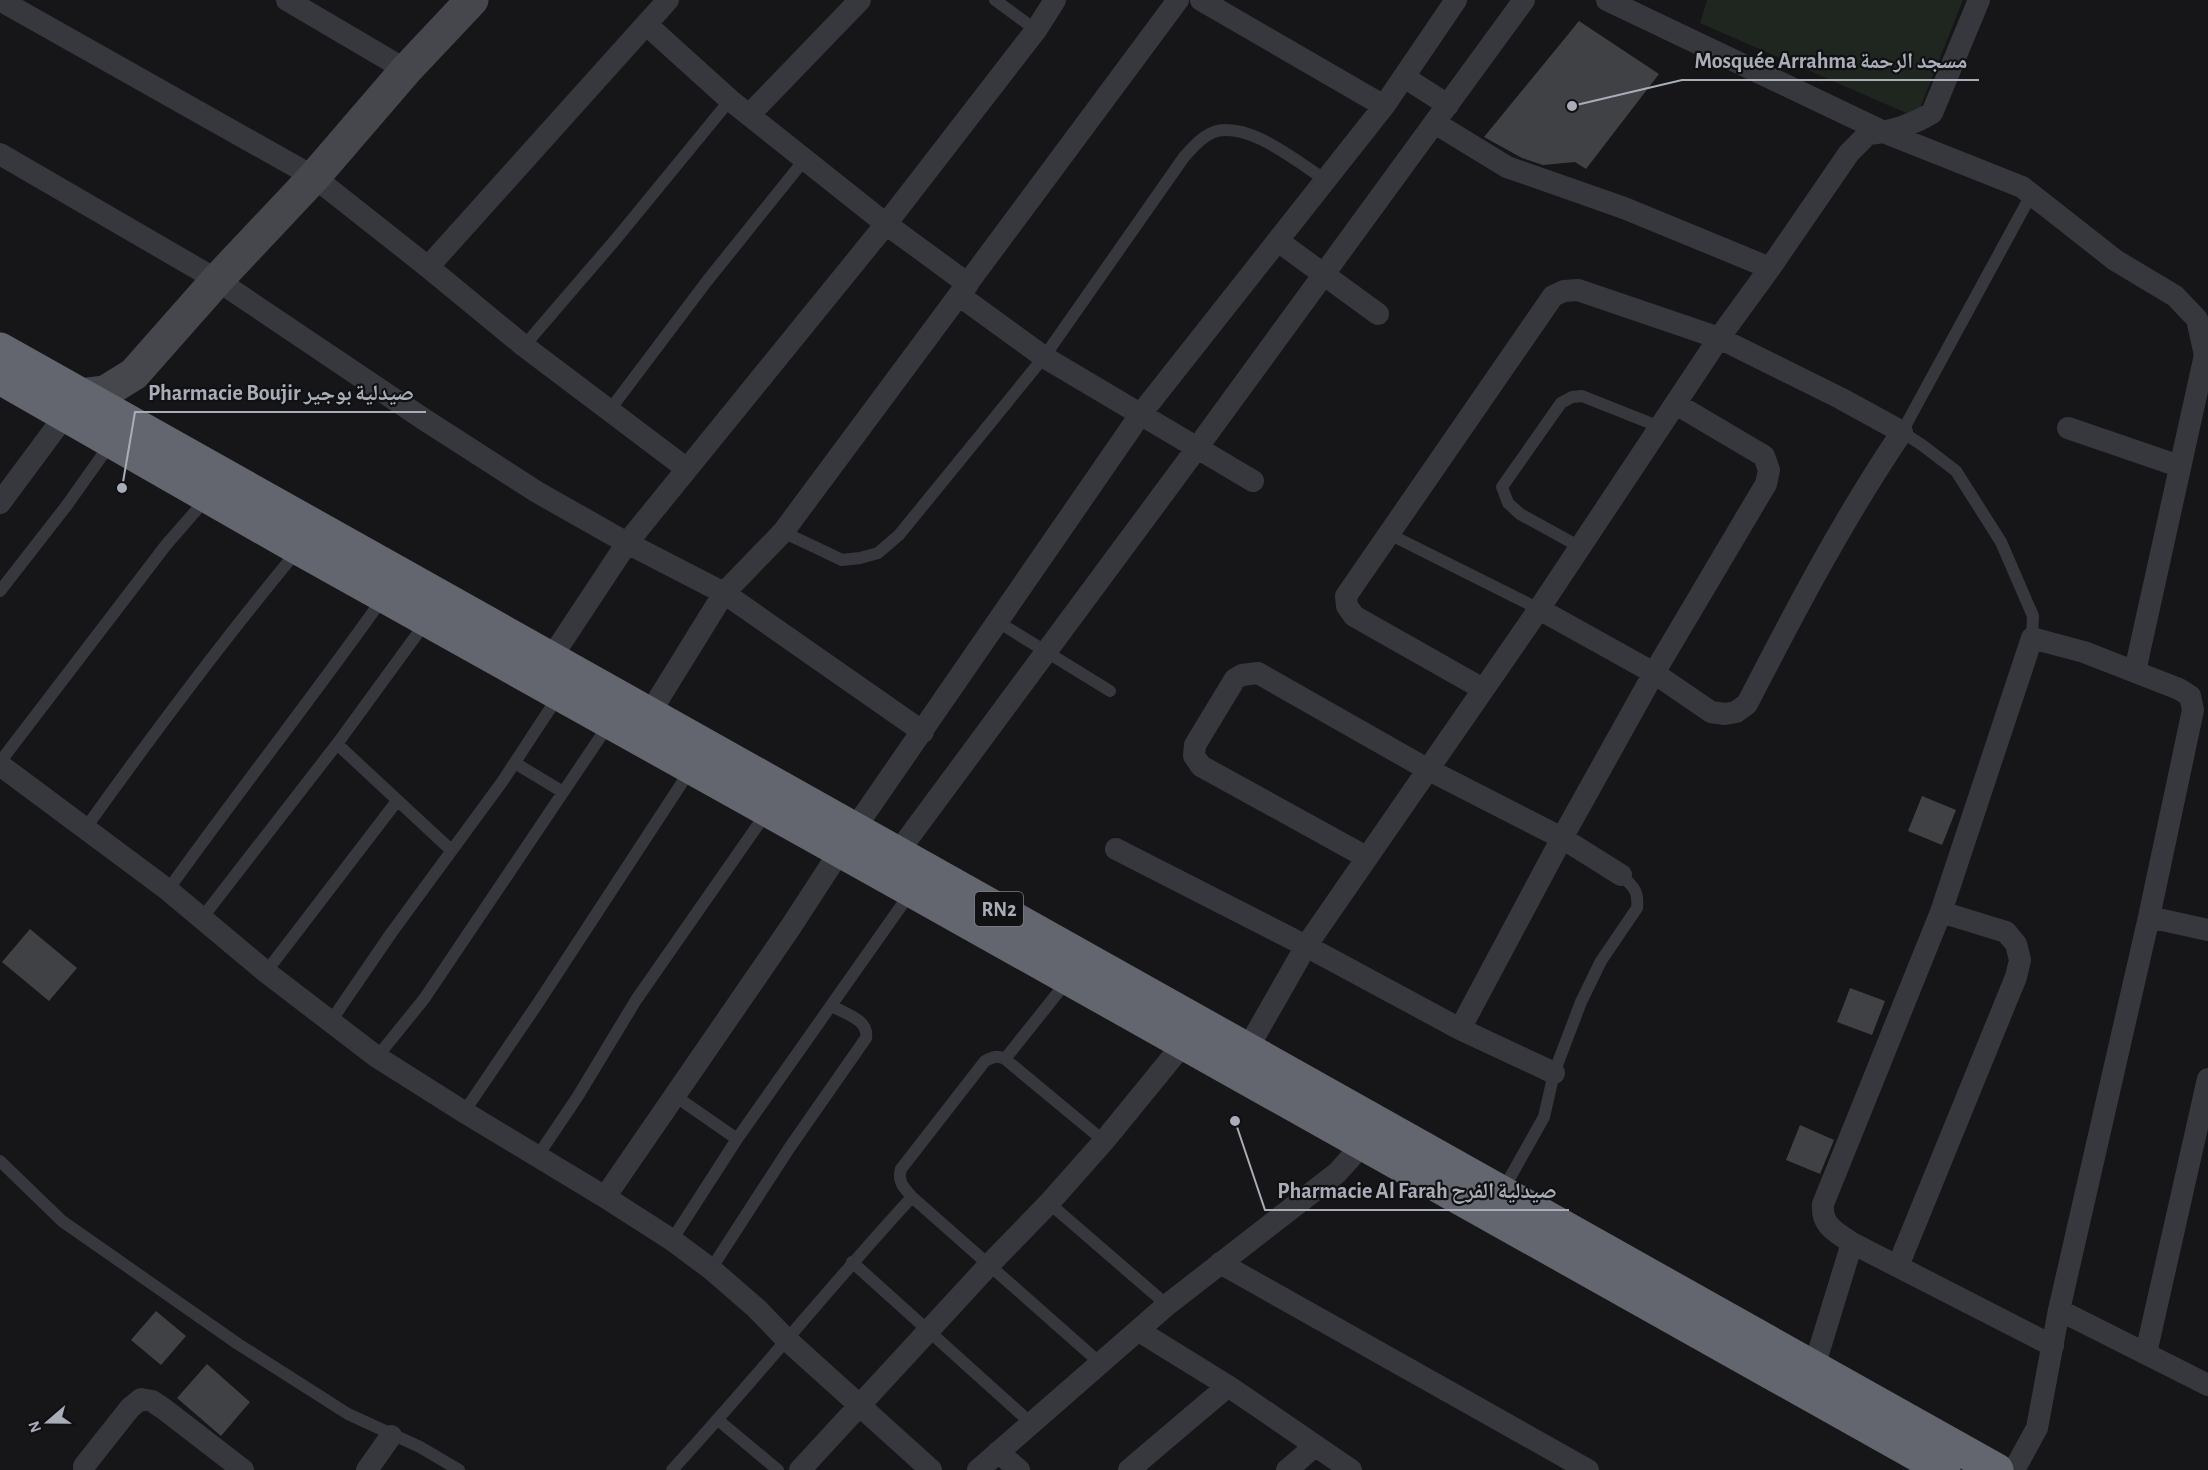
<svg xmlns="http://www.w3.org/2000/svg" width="2208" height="1470" viewBox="0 0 2208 1470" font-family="'Alegreya Sans','Noto Naskh Arabic',sans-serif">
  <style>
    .green { fill: #1e261f }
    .building { fill: #404145 }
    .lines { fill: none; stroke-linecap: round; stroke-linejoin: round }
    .lane { stroke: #37383d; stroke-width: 12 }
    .street { stroke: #37383d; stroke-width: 22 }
    .secondary { stroke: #45474d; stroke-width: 33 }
    .highway { stroke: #63666e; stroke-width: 33 }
    .labels { text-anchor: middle; stroke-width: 4.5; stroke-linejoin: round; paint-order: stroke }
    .shield { fill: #111113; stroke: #7b7e86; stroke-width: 1.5 }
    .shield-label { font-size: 20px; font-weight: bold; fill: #a8adb8 }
    .leader { fill: none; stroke: #a8adb8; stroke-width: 2 }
    .callout-dot { fill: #a8adb8; stroke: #111113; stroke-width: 2 }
    .callout-label { font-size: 22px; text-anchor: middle; font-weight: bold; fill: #a8adb8; stroke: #111113; stroke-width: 4.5; stroke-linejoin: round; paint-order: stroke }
  </style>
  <rect width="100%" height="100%" fill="#161618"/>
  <!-- green -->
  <path class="green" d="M1707,0H1963L1920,108L1913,116L1700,23Z"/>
  <!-- building -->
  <path class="building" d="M1579,21L1659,74L1586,169L1575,162L1543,165L1522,158L1484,137Z
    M1922,796L1956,810L1942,845L1908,831Z
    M30,929L77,968L49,1001L2,962Z
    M1850,988L1885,1001L1872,1035L1837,1022Z
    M1800,1125L1834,1140L1820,1174L1786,1160Z
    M156,1311L186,1336L161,1365L131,1340Z
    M207,1364L250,1402L221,1436L177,1398Z"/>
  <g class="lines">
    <!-- lane -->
    <path class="lane" d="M995,0L1036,30
      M2031,195L1902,432L1922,445L1956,471L2001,542L2033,616L2032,638
      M524,346L616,239L730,100
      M609,411L707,281L805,159
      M783,532L842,560L860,558L878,553L899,535L1044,357L1184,157C1193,147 1203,135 1217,131C1252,123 1298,163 1326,180
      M1389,534L1539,609
      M1580,547L1520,514L1508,503L1502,487L1561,403L1572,397L1582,396L1660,427
      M0,591L67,505L111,443
      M998,622L1110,691
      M337,744L451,850
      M0,762L166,545L207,498
      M515,763L563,792
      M85,829C153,734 223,640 298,550
      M168,890C238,792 313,697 383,598
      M202,918L337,744L426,622
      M266,972L397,801
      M331,1021L392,932L502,782L559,695
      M377,1057L424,999L609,724
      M1005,1059L1068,980
      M675,1096L737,1139
      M464,1112L540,1000L691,769
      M537,1157L578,1096L636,1000L767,812
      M0,1161L62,1221L238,1344L348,1414L420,1447L459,1470
      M1503,1190L1544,1117L1554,1073L1581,1002L1601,961L1637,908C1639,891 1633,886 1621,875
      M1049,1203L1167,1305
      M672,1240L737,1139L911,892
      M852,1262L1031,1423
      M711,1269L790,1147L866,1038C869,1020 846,1014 832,1006
      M1100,1363L912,1197C904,1188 897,1181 901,1169L985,1061C993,1057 997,1055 1005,1059L1104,1141
      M718,1420L778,1470
      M672,1470C754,1381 830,1286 912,1197"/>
    <!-- street -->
    <path class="street" d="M0,0L314,177L428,267L524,346L687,469
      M287,0L406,70
      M1201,0L1384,106
      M1607,0L1886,133L2022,187L2115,260L2175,296L2197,319L2205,355L2135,671
      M647,25L730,100L886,224L968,284
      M1404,77L1448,105
      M750,114L860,0
      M0,154L217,280L425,420L537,492L627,543L724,593L923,732
      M1278,241L1378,314
      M428,267L668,0
      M1770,268L1849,153L1868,134C1891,132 1912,125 1932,113L1979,0
      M960,296L1044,357L1253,481
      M2068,428L2179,466
      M0,503L72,406
      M551,658L627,543L886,224L1036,30L1055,0
      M1483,689L1354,616L1347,606L1346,596L1553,296L1564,291L1578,290L1719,338L1840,398L1902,432C1843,519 1795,611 1747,704L1736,712L1725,714L1711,712L1654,673L1539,609
      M643,724L724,593L783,532L1178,0
      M0,765L168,890L266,972L377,1057L464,1112L605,1197L672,1240L711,1269L756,1308L786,1339L931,1470
      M1116,849L1306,946L1460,1029L1554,1073
      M898,852L1197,448L1524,0
      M1366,857L1201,766L1194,756L1195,745L1235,679L1242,675L1258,673L1427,769L1562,838L1621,875
      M2149,917L2208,930
      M1460,1029L1562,838L1654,673L1766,484L1769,470L1764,456L1676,404
      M1241,1060L1306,946L1539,609L1719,338L1770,268L1624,208L1507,167L1435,123
      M605,1197L790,928L855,828L1140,415L1384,106L1456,0
      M1852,1243C1836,1232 1821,1226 1823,1204L1941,912L2032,638L2084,652L2179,689L2190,696L2193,710L2149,917L2059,1310L2037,1428L2014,1470
      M1220,1263L1588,1470
      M1898,1266L2016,977L2020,960L2016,944L2006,932L1941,912
      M2059,1310L2208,1385
      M1139,1331L1228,1386L1351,1470
      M2146,1353L2208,1079
      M1814,1367L1852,1243L2053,1346
      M998,1452L1019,1470
      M84,1470V1466L130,1408L141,1399L152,1401L164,1409L243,1470
      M367,1470L391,1436
      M800,1470L989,1265L1049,1203L1104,1141L1184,1043
      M978,1470L1167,1305L1337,1173L1363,1144L1369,1134
      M1129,1470L1228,1386
      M1287,1470L1315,1446"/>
    <!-- secondary -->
    <path class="secondary" d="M80,395L105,392L134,374L217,280L314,177L406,70L472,0"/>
    <!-- highway -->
    <path class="highway" d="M0,349L1997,1470
      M0,378L299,549L912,891L1944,1470"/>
  </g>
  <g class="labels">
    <!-- shield labels -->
    <rect class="shield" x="975" y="892" width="48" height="34" rx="4.5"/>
    <g class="shield-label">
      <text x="999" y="916">RN2</text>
    </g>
  </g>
  <!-- callouts -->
  <path class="leader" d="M1572 106L1682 80H1979M122 488L135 412H426M1235 1121L1265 1210H1569"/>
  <g class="callout-dot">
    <circle cx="1572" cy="106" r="6"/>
    <circle cx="122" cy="488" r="6"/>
    <circle cx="1235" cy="1121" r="6"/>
  </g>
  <g class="callout-label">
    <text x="1831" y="68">Mosquée Arrahma مسجد الرحمة</text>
    <text x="281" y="400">Pharmacie Boujir صيدلية بوجير</text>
    <text x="1417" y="1198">Pharmacie Al Farah صيدلية الفرح</text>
  </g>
  <!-- north arrow -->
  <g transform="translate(48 1422) rotate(250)" stroke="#111113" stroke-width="4.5" paint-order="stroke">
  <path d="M0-4.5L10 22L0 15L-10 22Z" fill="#a8adb8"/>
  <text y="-9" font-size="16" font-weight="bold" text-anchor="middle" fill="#a8adb8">N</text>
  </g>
</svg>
